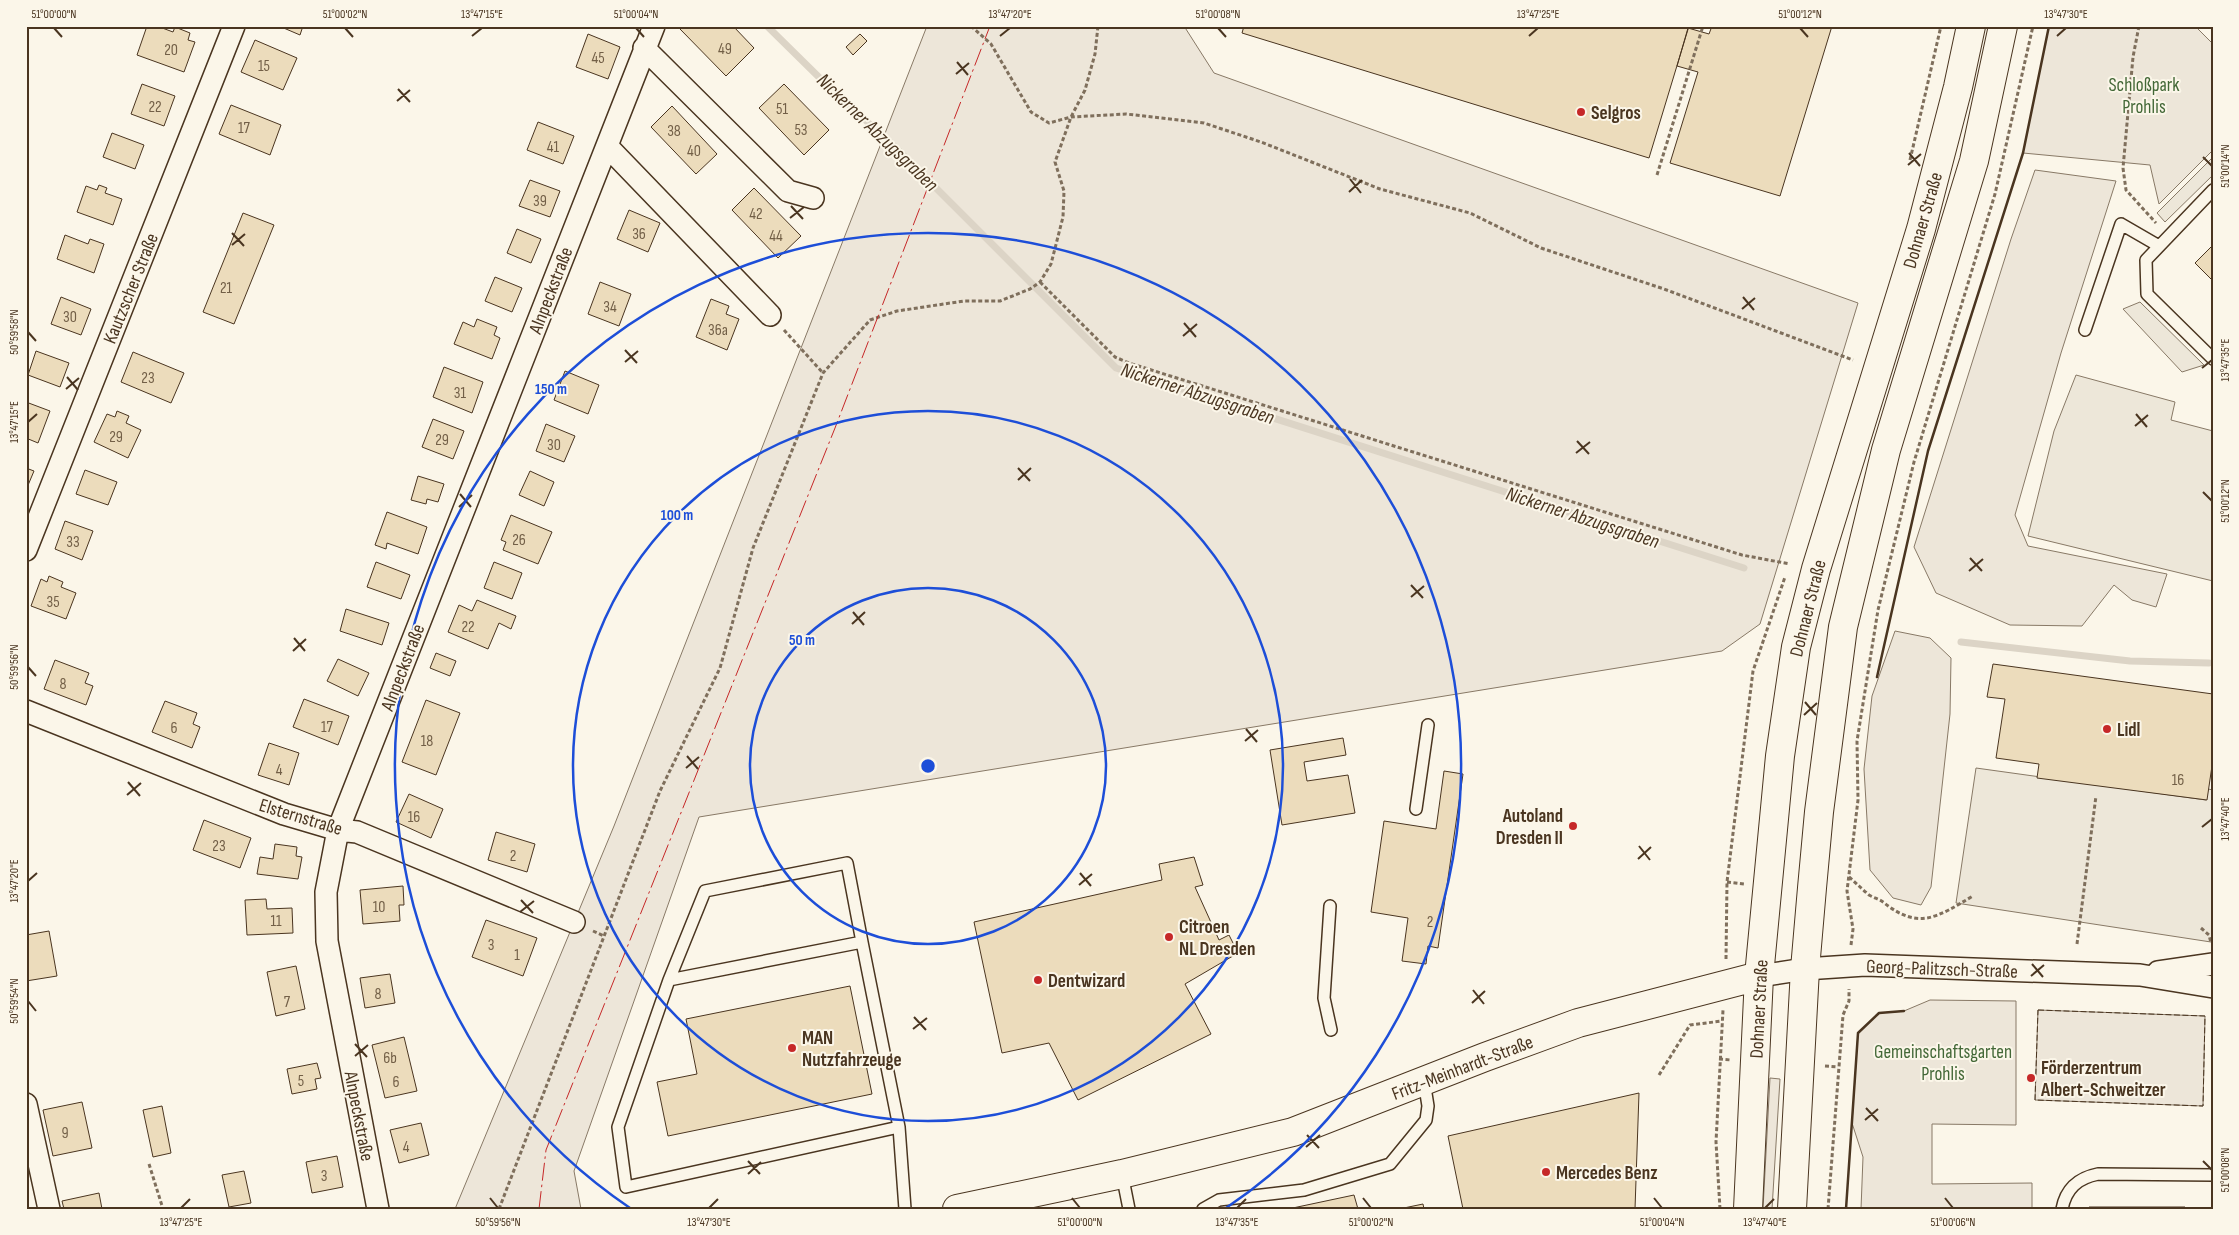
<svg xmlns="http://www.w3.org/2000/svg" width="2239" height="1235" viewBox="0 0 2239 1235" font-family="'Sofia Sans Condensed',sans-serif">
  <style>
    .green { fill: #ede6d9; stroke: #887966 }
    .parking { fill: #ede7d9; stroke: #887966 }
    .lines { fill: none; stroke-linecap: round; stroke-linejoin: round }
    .stream { stroke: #dcd4c6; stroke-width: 7 }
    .building { fill: #ecdcbc; stroke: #4a3520 }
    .lane-casing { stroke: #4a3520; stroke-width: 14 }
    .street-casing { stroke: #4a3520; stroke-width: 24 }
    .secondary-casing { stroke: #4a3520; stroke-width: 30 }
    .path { stroke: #7f6f5c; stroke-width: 3; stroke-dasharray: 4 2.5; stroke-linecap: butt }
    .lane { stroke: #fbf6e9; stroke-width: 11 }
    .street { stroke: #fbf6e9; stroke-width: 21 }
    .secondary { stroke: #fbf6e9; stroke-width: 28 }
    .fence { stroke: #4a3520; stroke-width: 1; stroke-dasharray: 6 2.5; stroke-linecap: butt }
    .wall { stroke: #4a3520; stroke-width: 2.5 }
    .power { stroke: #c62828; stroke-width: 1; stroke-dasharray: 18 4 2.5 4; stroke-linecap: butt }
    .ticks { fill: none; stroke: #4a3520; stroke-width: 2 }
    .ring { fill: none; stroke: #1d4ed8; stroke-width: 2.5 }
    .poi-dot { fill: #c62828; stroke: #fbf6e9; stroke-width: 2 }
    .labels { text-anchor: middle; stroke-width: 4; stroke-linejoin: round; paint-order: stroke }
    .number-label { font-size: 16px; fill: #725f47 }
    .park-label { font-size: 19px; fill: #436837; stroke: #fbf6e9 }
    .poi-label { font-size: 19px; font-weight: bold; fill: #4a3520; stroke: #fbf6e9; text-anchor: start }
    .street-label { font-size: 19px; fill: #4a3520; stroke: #fbf6e9 }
    .water-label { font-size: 20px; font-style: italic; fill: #4a3520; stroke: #fbf6e9 }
    .centre { fill: #1d4ed8; stroke: #fbf6e9; stroke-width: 2.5 }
    .ring-label { font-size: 15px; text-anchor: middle; font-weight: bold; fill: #1d4ed8; stroke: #fbf6e9; stroke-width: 4; stroke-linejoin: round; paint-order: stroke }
    .neatline { fill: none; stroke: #4a3520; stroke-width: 2 }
    .ticks-label { font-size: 12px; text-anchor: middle; fill: #4a3520 }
  </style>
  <rect width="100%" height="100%" fill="#fbf6e9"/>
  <!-- green -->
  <path class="green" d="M927,26H1184L1214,73L1858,303L1760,624L1722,651L699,817L574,1171L581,1209H455L614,826Z
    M2049,26H2195L2213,44V150L2159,204L2150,165L2023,153Z
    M2035,170L2116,181L2061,353L2015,515L2028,546L2167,574L2156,607L2132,600L2114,585L2082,626L2010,625L1936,593L1914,547L2011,239Z
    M1895,631L1930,638L1951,658L1950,714L1931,887L1921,905L1893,898L1870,870L1864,769L1872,696Z
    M1930,1000L2016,1001V1125L1932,1124V1184L2032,1183V1209H1861L1863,1157L1852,1123L1858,1033L1879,1013L1904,1011Z
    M2038,1010L2205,1016L2203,1106L2035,1100Z
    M1770,1078L1780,1079L1772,1209H1763Z"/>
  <!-- parking -->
  <path class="parking" d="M2213,157V175L2165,222L2157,213Z
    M2140,302L2204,365L2182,372L2123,309Z
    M2076,375L2175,402L2171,420L2213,431V581L2028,536L2054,431Z
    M1976,768L2206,800L2208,789L2213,790V937L2211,942L1956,903Z"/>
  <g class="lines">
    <!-- stream -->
    <path class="stream" d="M767,26L832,90L894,146L1116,368L1744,568
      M1961,642L2130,661L2209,663"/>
  </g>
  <!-- building -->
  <path class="building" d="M147,26H157L173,32L175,27L190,33L188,40L195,42L184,72L137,55Z
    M279,26H303L300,35Z
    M683,26H733L754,48L726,76L680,29Z
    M1244,26H1689L1649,158L1242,33Z
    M1712,26H1832L1780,196L1670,163L1698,72L1677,66L1688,28L1709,34Z
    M588,34L620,47L608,79L576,67Z
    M860,34L867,41L853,55L846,47Z
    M255,40L297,58L283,90L241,72Z
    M142,84L175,96L164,126L131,114Z
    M784,84L829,130L804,155L759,108Z
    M231,105L281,125L270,155L219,134Z
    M672,106L717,154L696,174L651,127Z
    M538,122L574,136L563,164L527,150Z
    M112,133L144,145L135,169L103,157Z
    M530,180L560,191L550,217L519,206Z
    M99,185L107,188L105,193L122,199L113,225L77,212L86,186L97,190Z
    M754,188L801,236L778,258L732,210Z
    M629,210L660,223L648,252L617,239Z
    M243,213L274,225L234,324L203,312Z
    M517,229L541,239L531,263L507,253Z
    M65,235L88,244L90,239L104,244L94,273L57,259Z
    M2213,245V281L2195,263Z
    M495,277L522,288L512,312L485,301Z
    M600,282L631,294L619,326L588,314Z
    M61,297L91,309L81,335L51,324Z
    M711,299L729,306L726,314L739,319L727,350L696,337Z
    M477,319L497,327L494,335L500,338L492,359L454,344L463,322L474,327Z
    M36,351L69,363L60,387L28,375Z
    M133,352L184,373L171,403L121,382Z
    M444,367L483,382L472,413L433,397Z
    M565,371L599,385L588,414L554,400Z
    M26,402L50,411L38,443L26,438Z
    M117,411L129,416L126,423L141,430L128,458L94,442L107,414L115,417Z
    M433,419L464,431L453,459L422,447Z
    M546,424L575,436L564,462L536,451Z
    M26,468L34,471L26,490Z
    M85,470L117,482L108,505L76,494Z
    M530,471L554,482L544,506L519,495Z
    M418,476L444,484L438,502L427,499L426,504L411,500Z
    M387,512L427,527L418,554L387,543L386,549L375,545Z
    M511,515L552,532L538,564L503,550L506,542L501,540Z
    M65,521L93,531L82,560L55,549Z
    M376,562L410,575L401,599L367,587Z
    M494,562L522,573L512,599L484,588Z
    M49,576L63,582L61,587L76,593L66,619L31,606L41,579L47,582Z
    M477,600L516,616L511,629L499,623L488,649L448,632L459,605L472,611Z
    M346,609L389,623L382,645L340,631Z
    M436,653L456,661L450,676L430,668Z
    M338,659L369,673L358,696L327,681Z
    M55,660L89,673L85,683L93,686L86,705L44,689Z
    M1993,664L2213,694V759L2207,800L2037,778L2039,764L1996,758L2005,699L1987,697Z
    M304,699L349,716L338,745L293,727Z
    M426,700L460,713L436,775L402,762Z
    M165,701L197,713L193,724L200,727L192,748L152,732Z
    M1343,738L1346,755L1304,762L1307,781L1348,775L1355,813L1282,825L1270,750Z
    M269,743L299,753L289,785L258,775Z
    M1444,771L1463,774L1438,948L1428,946L1426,964L1402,961L1408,918L1371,912L1384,821L1436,829Z
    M409,794L443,809L431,838L396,822Z
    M204,820L251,838L240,868L193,850Z
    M496,832L535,844L527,872L488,860Z
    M275,844L297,847L296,856L302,857L298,879L257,874L260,857L273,859Z
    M1194,857L1203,885L1195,887L1219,940L1229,935L1238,953L1185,984L1211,1034L1078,1100L1049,1043L1002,1053L974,922L1162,880L1159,864Z
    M403,886L404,905H399L400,921L363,924L360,890Z
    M266,899L267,909L292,908L293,933L247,935L245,900Z
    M486,920L537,938L523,976L472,957Z
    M49,931L57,976L26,981V935Z
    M296,966L305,1009L276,1016L267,972Z
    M390,974L395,1003L365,1008L360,978Z
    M850,986L872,1094L668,1136L657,1082L697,1074L686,1019Z
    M404,1037L417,1091L385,1098L372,1045Z
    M317,1063L321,1078L315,1079L317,1089L292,1094L287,1069Z
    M1639,1093L1635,1209H1463L1448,1136Z
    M82,1102L92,1148L53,1156L43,1110Z
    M162,1106L171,1153L153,1157L143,1110Z
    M421,1123L429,1155L399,1163L390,1130Z
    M337,1156L343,1187L312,1193L306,1162Z
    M244,1171L251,1203L229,1207L222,1175Z
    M99,1193L102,1209H64L62,1201Z
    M1354,1195L1358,1209H1288Z
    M1423,1204L1424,1209H1399Z
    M2089,1207H2185V1209H2089Z"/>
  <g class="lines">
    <!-- lane casing -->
    <g class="lane-casing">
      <path id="lane" d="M2213,190L2146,260L2147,294L2213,359
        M2085,330L2121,224L2159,246
        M1416,809L1428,725
        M1330,906L1324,998L1331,1030
        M669,980L705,891L847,863L862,942
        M899,1127L626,1187L618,1127L669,980L862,942L899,1127L905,1209
        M1122,1174L1129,1209
        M1203,1209L1219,1200L1304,1190L1390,1164L1426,1120L1428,1106L1424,1081
        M2062,1209C2066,1188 2078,1178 2098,1174L2213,1175"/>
    </g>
    <!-- street casing -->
    <g class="street-casing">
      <path id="street" d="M644,48L788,191L813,198
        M607,146L770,315
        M26,550L234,26
        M26,711L284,814L338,830L357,832L574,922
        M2158,972L2213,964
        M1759,976L1805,969L1865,965L2140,975L2213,987
        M26,1104L49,1209
        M378,1209L327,941L326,892L338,830L654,26"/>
    </g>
    <!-- secondary casing -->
    <g class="secondary-casing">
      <path id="secondary" d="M957,1209L1122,1174L1293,1132L1485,1057L1578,1023L1759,976
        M1748,1209L1759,976L1780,756L1796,647L1816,569L1921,229L1958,87L1971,26
        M1792,1209L1805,969L1812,888L1819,812L1843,627L1886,450L1974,161L2003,26"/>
    </g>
    <!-- path -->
    <path class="path" d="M971,26L991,44L1031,112L1049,123L1071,117L1126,114L1204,123L1261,142L1380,189L1470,213L1541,248L1664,289L1853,360
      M2139,26L2133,57L2123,168L2126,190L2156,223
      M1910,160L1941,26
      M1657,175L1703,26
      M1040,282L1115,357L1129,363L1742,555L1790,564
      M784,330L823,373
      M1849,877C1856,883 1862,889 1869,895C1874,898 1879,899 1883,902C1919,931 1937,917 1973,896
      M1727,882L1744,884
      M2201,928L2209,935L2211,943
      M593,931L604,936
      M2077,944L2096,796
      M1851,945L1853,929L1847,891L1858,800L1857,741L1878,610L1914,462L1995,194L2033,26
      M1726,959L1727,882L1753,671L1785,577
      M1719,1059L1731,1060
      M1825,1066L1838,1067
      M1659,1075L1690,1025L1722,1021
      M149,1164L163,1209
      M499,1209L660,791L720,668L753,548L823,373L870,320L897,311L964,301H1000L1030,289L1040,282L1051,264L1063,217L1064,191L1055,162L1071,117L1085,90L1095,54L1098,26
      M1720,1209L1716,1142L1723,1010
      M1828,1209L1843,1015L1849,1001V989"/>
    <!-- lane -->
    <use href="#lane" class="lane"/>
    <!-- street -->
    <use href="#street" class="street"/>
    <!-- secondary -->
    <use href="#secondary" class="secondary"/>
    <!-- fence -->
    <path class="fence" d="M2038,1010L2205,1016L2203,1106L2035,1100Z"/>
    <!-- wall -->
    <path class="wall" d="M1877,677L1928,451L2023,153L2049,26
      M1846,1209L1858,1033L1879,1013L1904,1011"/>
    <!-- power -->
    <path class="power" d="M539,1209L546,1150L835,428L990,26"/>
  </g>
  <!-- ticks -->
  <path class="ticks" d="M54,28L62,37M345,28L353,37M636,28L644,37M1218,28L1226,37M1800,28L1808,37M472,36L482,28M1000,36L1010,28M1529,36L1538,28M2057,36L2066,28M957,62L968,75M956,74L969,63M398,89L410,102M397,101L410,90M1909,153L1920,166M2203,157L2212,166M1908,165L1921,154M1350,179L1361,193M1349,192L1362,180M791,206L803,219M790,218L804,207M232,233L244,246M232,245L245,234M1743,297L1754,310M1742,309L1755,298M1184,323L1196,337M28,332L36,341M1183,336L1197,324M625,350L637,363M625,362L638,351M2202,368L2212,360M67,377L78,390M66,389L79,378M2136,414L2147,427M28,422L37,414M2135,426L2148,415M1577,441L1589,454M1576,453L1590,442M1018,468L1030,481M1018,480L1031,468M2203,492L2212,501M460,494L471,507M459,507L472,495M1970,558L1982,571M1969,571L1983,559M1411,585L1423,598M1411,597L1424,586M853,612L864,625M852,624L865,612M294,638L305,651M293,651L306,639M28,667L36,676M1805,702L1816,715M1804,715L1817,703M1246,729L1257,742M1245,741L1258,730M687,756L698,769M686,768L699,757M128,782L140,796M127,795L141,783M2202,827L2212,819M1639,846L1650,860M1638,859L1651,847M1080,873L1091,886M28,881L37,873M1079,885L1092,874M521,900L533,913M520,912L534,901M2032,964L2043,977M2031,976L2044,965M1473,990L1484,1004M28,1001L36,1011M1472,1003L1485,991M914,1017L926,1030M913,1029L927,1018M355,1044L367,1057M355,1056L368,1045M1866,1108L1878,1121M1865,1120L1878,1109M1307,1135L1319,1148M1306,1147L1320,1135M748,1161L760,1174M2203,1161L2212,1170M748,1174L761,1162M490,1198L498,1208M1072,1198L1080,1208M1363,1198L1371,1208M1654,1198L1662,1208M1945,1198L1953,1208M181,1208L190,1199M709,1208L718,1199M1237,1208L1246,1199M1765,1208L1774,1199"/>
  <!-- distance rings -->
  <g class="ring">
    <circle cx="928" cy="766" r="178"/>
    <circle cx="928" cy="766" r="355"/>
    <path d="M630 1208A533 533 0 1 1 1226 1208"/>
  </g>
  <!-- markers -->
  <g class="poi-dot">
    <circle cx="1581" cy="112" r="5"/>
    <circle cx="2107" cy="729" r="5"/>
    <circle cx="1573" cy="826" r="5"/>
    <circle cx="1169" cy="937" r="5"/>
    <circle cx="1038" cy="980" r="5"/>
    <circle cx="792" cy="1048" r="5"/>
    <circle cx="2031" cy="1078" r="5"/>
    <circle cx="1546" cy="1172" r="5"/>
  </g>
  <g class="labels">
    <!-- number labels -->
    <g class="number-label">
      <text x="725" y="54">49</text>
      <text x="171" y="55">20</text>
      <text x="598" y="63">45</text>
      <text x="264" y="71">15</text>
      <text x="155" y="112">22</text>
      <text x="782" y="114">51</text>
      <text x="244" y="133">17</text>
      <text x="801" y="135">53</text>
      <text x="674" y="136">38</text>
      <text x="553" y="152">41</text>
      <text x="694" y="156">40</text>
      <text x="540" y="206">39</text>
      <text x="756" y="219">42</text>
      <text x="639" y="239">36</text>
      <text x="776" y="241">44</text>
      <text x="226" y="293">21</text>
      <text x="610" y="312">34</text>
      <text x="70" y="322">30</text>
      <text x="718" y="335">36a</text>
      <text x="148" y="383">23</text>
      <text x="460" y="398">31</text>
      <text x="116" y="442">29</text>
      <text x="442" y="445">29</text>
      <text x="554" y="450">30</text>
      <text x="519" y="545">26</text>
      <text x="73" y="547">33</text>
      <text x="53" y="607">35</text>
      <text x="468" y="632">22</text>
      <text x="63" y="689">8</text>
      <text x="327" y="732">17</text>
      <text x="174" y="733">6</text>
      <text x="427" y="746">18</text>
      <text x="279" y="775">4</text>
      <text x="2178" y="785">16</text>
      <text x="414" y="822">16</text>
      <text x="219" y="851">23</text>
      <text x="513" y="861">2</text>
      <text x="379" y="912">10</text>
      <text x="276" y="926">11</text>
      <text x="1430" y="927">2</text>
      <text x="491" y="950">3</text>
      <text x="517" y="960">1</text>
      <text x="378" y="999">8</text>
      <text x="287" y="1007">7</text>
      <text x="390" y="1063">6b</text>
      <text x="301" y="1086">5</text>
      <text x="396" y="1087">6</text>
      <text x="65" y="1138">9</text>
      <text x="406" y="1152">4</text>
      <text x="324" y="1181">3</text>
    </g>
    <!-- park labels -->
    <g class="park-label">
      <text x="2144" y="91">Schloßpark<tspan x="2144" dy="22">Prohlis</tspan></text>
      <text x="1943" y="1058">Gemeinschaftsgarten<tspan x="1943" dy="22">Prohlis</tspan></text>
    </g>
    <!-- poi labels -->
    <g class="poi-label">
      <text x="1591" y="119">Selgros</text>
      <text x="2117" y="736">Lidl</text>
      <text x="1563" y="822" text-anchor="end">Autoland<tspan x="1563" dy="22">Dresden II</tspan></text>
      <text x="1179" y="933">Citroen<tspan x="1179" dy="22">NL Dresden</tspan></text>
      <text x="1048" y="987">Dentwizard</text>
      <text x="802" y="1044">MAN<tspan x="802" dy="22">Nutzfahrzeuge</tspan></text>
      <text x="2041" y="1074">Förderzentrum<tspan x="2041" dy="22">Albert-Schweitzer</tspan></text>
      <text x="1556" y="1179">Mercedes Benz</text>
    </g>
    <!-- street labels -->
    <g class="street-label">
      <text transform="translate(1922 220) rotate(-74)" y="7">Dohnaer Straße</text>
      <text transform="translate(130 288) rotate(-68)" y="7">Kautzscher Straße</text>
      <text transform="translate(550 290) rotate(-69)" y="7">Alnpeckstraße</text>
      <text transform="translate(1807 608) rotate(-76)" y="7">Dohnaer Straße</text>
      <text transform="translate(402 667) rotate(-69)" y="7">Alnpeckstraße</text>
      <text transform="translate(301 816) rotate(17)" y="7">Elsternstraße</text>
      <text transform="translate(1942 968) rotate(2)" y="7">Georg-Palitzsch-Straße</text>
      <text transform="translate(1758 1009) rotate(-87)" y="7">Dohnaer Straße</text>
      <text transform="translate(1462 1067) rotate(-21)" y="7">Fritz-Meinhardt-Straße</text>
      <text transform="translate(360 1116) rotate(79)" y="7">Alnpeckstraße</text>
    </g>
    <!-- water labels -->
    <g class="water-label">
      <text transform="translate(878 132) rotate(44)" y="7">Nickerner Abzugsgraben</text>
      <text transform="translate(1198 393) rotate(18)" y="7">Nickerner Abzugsgraben</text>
      <text transform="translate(1583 517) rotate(18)" y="7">Nickerner Abzugsgraben</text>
    </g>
  </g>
  <circle cx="928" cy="766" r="8" class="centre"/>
  <g class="ring-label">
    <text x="551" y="394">150 m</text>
    <text x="677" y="520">100 m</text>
    <text x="802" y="645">50 m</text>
  </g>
  <!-- border -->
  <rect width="2239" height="1235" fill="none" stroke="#fbf6e9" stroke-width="55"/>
  <rect x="28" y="28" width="2184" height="1180" class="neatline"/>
  <g class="ticks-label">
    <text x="54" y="18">51°00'00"N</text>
    <text x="345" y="18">51°00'02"N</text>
    <text x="482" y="18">13°47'15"E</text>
    <text x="636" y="18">51°00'04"N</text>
    <text x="1010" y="18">13°47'20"E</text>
    <text x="1218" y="18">51°00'08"N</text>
    <text x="1538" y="18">13°47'25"E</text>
    <text x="1800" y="18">51°00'12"N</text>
    <text x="2066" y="18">13°47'30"E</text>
    <text transform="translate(2225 166) rotate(-90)" y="4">51°00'14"N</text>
    <text transform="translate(14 332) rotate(-90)" y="4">50°59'58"N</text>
    <text transform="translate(2225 360) rotate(-90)" y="4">13°47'35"E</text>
    <text transform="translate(14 422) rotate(-90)" y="4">13°47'15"E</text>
    <text transform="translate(2225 501) rotate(-90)" y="4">51°00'12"N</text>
    <text transform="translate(14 667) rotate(-90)" y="4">50°59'56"N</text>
    <text transform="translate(2225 819) rotate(-90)" y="4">13°47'40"E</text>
    <text transform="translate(14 881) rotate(-90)" y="4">13°47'20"E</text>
    <text transform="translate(14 1001) rotate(-90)" y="4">50°59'54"N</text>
    <text transform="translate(2225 1170) rotate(-90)" y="4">51°00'08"N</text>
    <text x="181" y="1226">13°47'25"E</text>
    <text x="498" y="1226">50°59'56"N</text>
    <text x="709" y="1226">13°47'30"E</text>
    <text x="1080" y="1226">51°00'00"N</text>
    <text x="1237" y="1226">13°47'35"E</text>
    <text x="1371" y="1226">51°00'02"N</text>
    <text x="1662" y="1226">51°00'04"N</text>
    <text x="1765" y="1226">13°47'40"E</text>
    <text x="1953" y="1226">51°00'06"N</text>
  </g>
</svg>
